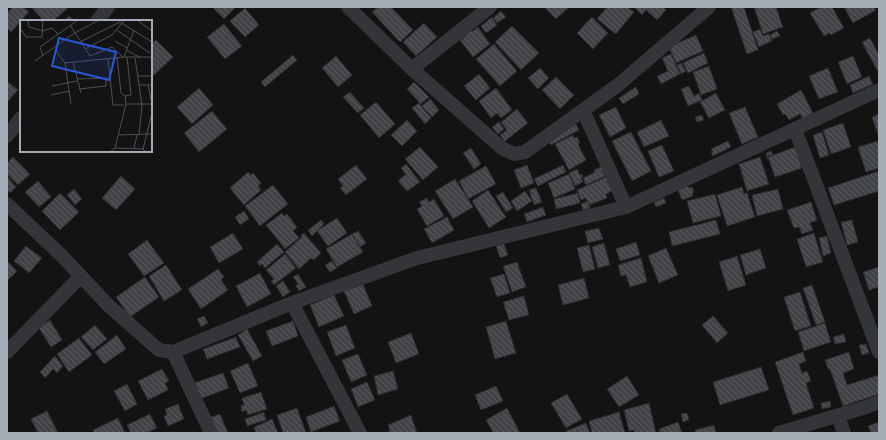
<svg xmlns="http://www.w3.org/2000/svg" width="886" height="440" viewBox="0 0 886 440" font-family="'Public Sans',sans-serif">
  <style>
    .building { fill: url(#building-back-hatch); stroke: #2d2d30 }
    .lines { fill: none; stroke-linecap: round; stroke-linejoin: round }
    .minor { stroke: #343539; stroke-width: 14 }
    .inset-road { fill: none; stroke: #4d5054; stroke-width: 1 }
    .view { fill: #2b57d4; fill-opacity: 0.15; stroke: #2b57d4; stroke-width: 2 }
    .inset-edge { fill: none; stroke: #a5abb4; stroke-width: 2 }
  </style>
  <defs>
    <pattern id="building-back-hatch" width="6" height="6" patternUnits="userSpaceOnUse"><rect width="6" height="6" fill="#424347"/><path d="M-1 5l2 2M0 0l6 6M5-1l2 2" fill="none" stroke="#5a5b5f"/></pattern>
  </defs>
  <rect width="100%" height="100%" fill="#131314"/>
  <!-- building -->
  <path class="building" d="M13,7H23L29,12L11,32L7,28V13Z
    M31,7H67L68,8L53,21H44Z
    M212,7H236L224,19Z
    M378,7H391L413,30L400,42L372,12Z
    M544,7H569L556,19Z
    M607,7H627L634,12L616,34L597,19Z
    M634,7H662L666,10L657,20L646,10L642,15Z
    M731,7H744L758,50L747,54Z
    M754,7H776L783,27L763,34Z
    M821,7H832L844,28L831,35L830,33L824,36L810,13Z
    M844,7H874L876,10L853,23Z
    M245,8L259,25L245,37L230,21Z
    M501,11L506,17L497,23L493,18Z
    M69,16L75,21H64Z
    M492,17L497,25L486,33L481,26Z
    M592,17L608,33L593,49L577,33Z
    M424,23L437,37L416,56L403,42Z
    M224,24L242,46L225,59L207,37Z
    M512,26L539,53L521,70L495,42Z
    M478,27L490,44L473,57L460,40L466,36L465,34L470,30L472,32Z
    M760,29L763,36L769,34L772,41L759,47L753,32Z
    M777,31L780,36L772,39L770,35Z
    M696,35L703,51L676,63L669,47Z
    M870,38L879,55V69L877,70L862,42Z
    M156,40L173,57L151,78V44Z
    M494,44L517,71L500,86L476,59Z
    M704,53L708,63L688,73L683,63Z
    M671,54L680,74L661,84L657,76L668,71L662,58Z
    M293,55L297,60L265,87L261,82Z
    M336,56L352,75L338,87L322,68Z
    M853,56L862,77L847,84L838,62Z
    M681,63L686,71L681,74L677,65Z
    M709,66L717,89L701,95L693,72Z
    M540,68L549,78L538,89L528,78Z
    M828,68L838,92L819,99L809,76Z
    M479,74L490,88L476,100L464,86Z
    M869,76L873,84L853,93L850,85Z
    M556,77L574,95L560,109L542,90Z
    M7,81L18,90L7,102Z
    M414,82L429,97L421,104L407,89Z
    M689,86L694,96L699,93L702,100L688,106L681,89Z
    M636,87L639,94L623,104L619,98Z
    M199,88L213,105L192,124L177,107Z
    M496,88L512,110L501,118L497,113L491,118L479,101Z
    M801,90L813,113L803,119L800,114L789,120L785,114L783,115L777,104Z
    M350,92L364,108L358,113L343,97Z
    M716,93L725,110L709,118L700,102Z
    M430,99L439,110L432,117L422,106Z
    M376,102L395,124L379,138L360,115Z
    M419,103L431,118L425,124L412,108Z
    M616,107L626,128L610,137L599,115Z
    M745,107L758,137L742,144L729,113Z
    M517,109L528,123L505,141L500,135L507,130L501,122Z
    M212,111L227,129L199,152L184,133Z
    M879,114V137L872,117Z
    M702,115L704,120L697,122L695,117Z
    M407,120L417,131L402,146L391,135Z
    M661,120L669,136L644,147L637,132Z
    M499,122L504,129L498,134L492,127Z
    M843,123L851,147L831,154L823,130Z
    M576,124L579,130L551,145L548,140Z
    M631,132L651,171L632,181L612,141Z
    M822,132L829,155L820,158L813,135Z
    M573,135L574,138L577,137L580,143L578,144L586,160L569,170L555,144Z
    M728,141L731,147L713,156L711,152L713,151L711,149Z
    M878,141L879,145V168L866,172L858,147Z
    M662,145L674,171L659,177L648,151Z
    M420,147L438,167L423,180L405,159Z
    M795,147L802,168L775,177L768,157Z
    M471,148L481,164L474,169L463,153Z
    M771,151L773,155L767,156L768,159H767L766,153Z
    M13,157L30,174L18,185L7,174V163Z
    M760,157L769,184L747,191L739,164Z
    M406,164L420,182L407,191L398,181L406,174L401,168Z
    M356,165L367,179L346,195L340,188L343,186L338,179Z
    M527,165L534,183L521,188L514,170Z
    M563,165L566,172L538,186L534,179Z
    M486,166L496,184L468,199L459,181Z
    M601,167L605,176L586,185L583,178L595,172L594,170Z
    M577,169L580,175L582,174L583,177L581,178L583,182L575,186L569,173Z
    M879,171V191L834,205L828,188Z
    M248,172L251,175L253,173L261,183L258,186L261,190L244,205L230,188Z
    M569,174L575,189L554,198L548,183Z
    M7,176L16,187L10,193L7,190Z
    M121,176L135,189L116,210L102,198Z
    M606,177L612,191L606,194L607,198L589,205L586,198L581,200L577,190Z
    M455,179L473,207L453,219L435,191Z
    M38,181L51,197L39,207L25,192Z
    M273,185L288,204L260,226L245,206Z
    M688,186L689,188L692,187L694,192L692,193L693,196L682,200L678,190Z
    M742,187L744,194L747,193L755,217L727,226L717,195Z
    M536,188L542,202L534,205L529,190Z
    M74,189L82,199L75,205L67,195Z
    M778,189L783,209L757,216L752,195Z
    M488,190L506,217L489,228L472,201Z
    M525,191L532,201L517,211L511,201Z
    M503,192L513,208L506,212L496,196Z
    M60,193L79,212L60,230L42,211Z
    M578,193L580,203L556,209L554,199Z
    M715,194L721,216L693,223L687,201Z
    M427,198L429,202L434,199L444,216L427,226L417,209L422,206L419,202Z
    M664,198L666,203L656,207L654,202Z
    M588,201L590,208L583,210L581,204Z
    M811,202L817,220L810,223L813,230L802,234L799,227L794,228L787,210Z
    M543,207L546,215L527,222L524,214Z
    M244,211L249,219L240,225L235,217Z
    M282,213L284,216L287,214L297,227L293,231L299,238L285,249L266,225Z
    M447,217L454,230L432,243L424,229Z
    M337,218L347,233L328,246L317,231Z
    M321,220L324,224L312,236L308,230Z
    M716,220L720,234L672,246L669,232Z
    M852,220L858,242L847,245L841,222Z
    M599,228L603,239L588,243L585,231Z
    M358,231L366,243L360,247L352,234Z
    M233,233L243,249L219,263L210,247Z
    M304,233L321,253L314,260L311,258L299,269L285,252L302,237L301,235Z
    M814,233L823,262L806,267L797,239Z
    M352,234L363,252L337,267L326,249Z
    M827,236L831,253L823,256L819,238Z
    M147,240L164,263L144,276L128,254Z
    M636,242L640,255L620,261L616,249Z
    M604,243L610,265L598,268L592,247Z
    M277,244L284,252L265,268L262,264L260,266L257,262Z
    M504,244L508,255L500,258L496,246Z
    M589,245L595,269L583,272L577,248Z
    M26,246L42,258L29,273L14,261Z
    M666,248L678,275L659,283L648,256Z
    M760,249L766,268L746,275L740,255Z
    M285,254L296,268L274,285L271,281L274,279L266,270Z
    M737,256L746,285L728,291L719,262Z
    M641,258L647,282L630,287L626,275L621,276L618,265Z
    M7,261L17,271L7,281Z
    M332,261L337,268L330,272L325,265Z
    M517,262L526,287L512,292L503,266Z
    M166,265L182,290L164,301L149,276Z
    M879,267V287L869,290L863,272Z
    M218,269L224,277L221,280L228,290L201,309L188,289Z
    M260,273L271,294L247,307L236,286Z
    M298,274L306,287L299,291L296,286L298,284L293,277Z
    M504,274L510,293L497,297L490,278Z
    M145,277L159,297L130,317L116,297Z
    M584,278L589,298L563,305L558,285Z
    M283,281L290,292L283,297L276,286Z
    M363,284L372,306L354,314L344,291Z
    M812,285L825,322L816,325L803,288Z
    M800,292L811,326L795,331L784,297Z
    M334,295L344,316L319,327L310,305Z
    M524,296L529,315L509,320L503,302Z
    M204,316L208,323L201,327L197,319Z
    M713,316L728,333L717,343L702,325Z
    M50,320L62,340L51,347L39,328Z
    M293,321L298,336L272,346L266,331Z
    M506,321L516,353L495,359L486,327Z
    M825,323L831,342L804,351L798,332Z
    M95,325L107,339L93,350L81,337Z
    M346,325L355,348L336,356L327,332Z
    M247,329L262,356L253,361L238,335Z
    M411,333L419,354L396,363L388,342Z
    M844,334L846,342L835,344L833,337Z
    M117,335L126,349L104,364L95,352Z
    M236,337L240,347L207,359L203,349Z
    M79,338L92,355L69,372L57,354Z
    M866,344L869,353L862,355L859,345Z
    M803,352L806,361L799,364L802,373L807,371L811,381L806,383L814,408L793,415L775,362Z
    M849,352L854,369L843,373L847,385L879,375V394L843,406L830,369H828L825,360Z
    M358,354L367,375L351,382L342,360Z
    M55,356L63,366L57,373L53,369L45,378L40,372Z
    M248,363L258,386L240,393L230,371Z
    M761,367L769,390L720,405L713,382Z
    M162,369L169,381L165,383L168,390L148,400L138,381Z
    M393,371L398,389L378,395L374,376Z
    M223,373L229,388L200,399L194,383Z
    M627,376L639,395L619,407L607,389Z
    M367,382L375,400L358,407L351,389Z
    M127,384L137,404L125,411L114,391Z
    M496,386L503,401L481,410L475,395Z
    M261,392L267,409L248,415L246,410L242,412L241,406L244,405L242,398Z
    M567,394L582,419L566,428L551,403Z
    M830,401L831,407L822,409L821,403Z
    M649,403L656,433H635L634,430L629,431L624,410Z
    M178,404L184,419L168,426L164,416L167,415L165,409Z
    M334,406L340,421L311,432L306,417Z
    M297,408L306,433H283L277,415Z
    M507,408L520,433H493L486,420Z
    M47,411L58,433H38L31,419Z
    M264,412L266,420L247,426L245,419Z
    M619,412L625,433H592L589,421Z
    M687,413L689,420L683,422L681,414Z
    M150,414L157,428L146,433H131L127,425Z
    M220,414L228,433H216L209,418Z
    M411,415L417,433H388V432L390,431L388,425Z
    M118,418L125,433H95L93,430Z
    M272,419L278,433H256L254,427Z
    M678,422L682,433H660L659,429Z
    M879,422V433H871L868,426Z
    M586,423L590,433H567L566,431Z
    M714,425L716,433H696L695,430Z"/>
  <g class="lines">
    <!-- minor -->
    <path class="minor" d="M348,7L412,69L503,149L514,154L525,152L618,85L709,7
      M97,21L108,7
      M412,69L490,7
      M583,110L626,207
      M795,129L879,352
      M7,136L21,118
      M7,204L62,256L108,305L159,350L173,352L292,303L417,258L626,207L879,90
      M292,303L360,433
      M7,352L81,276
      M173,352L211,433
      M838,416L844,433
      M779,433L866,407L879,402"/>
  </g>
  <!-- overview -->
  <g transform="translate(20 20)">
    <rect width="132" height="132" fill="#131314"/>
    <path class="inset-road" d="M8,0L9,7L23,11L32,8L38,14M117,0L132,11M50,5L70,36L92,27L103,37M0,8L6,17H22L23,0M98,11L130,33M95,21L107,28M60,22L100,2L132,22M35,29L45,43L51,84M65,29L92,15L105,0M106,30L121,38M23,36L20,27L58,0M97,37L101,73L105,76M104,37L114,10M115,38L119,65H132M88,39L93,85H104M15,41L53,14L79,0M53,42L61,73M45,43L104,37H132M118,56H132M57,59L86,58M119,65L122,85L119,115M128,65L132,84M32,66L57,61M59,69L86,66V58M31,75L50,71M106,84H131M98,115L132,114M95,128L123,129L126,132M114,128L117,115M123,129L132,93M90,132L95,128L106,84L105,76L111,75L107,37"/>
    <path class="view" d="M39,18L96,32L89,60L32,46Z"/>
    <rect width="132" height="132" class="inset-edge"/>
  </g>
  <!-- border -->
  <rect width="886" height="440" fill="none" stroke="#a5abb4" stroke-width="16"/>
</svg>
